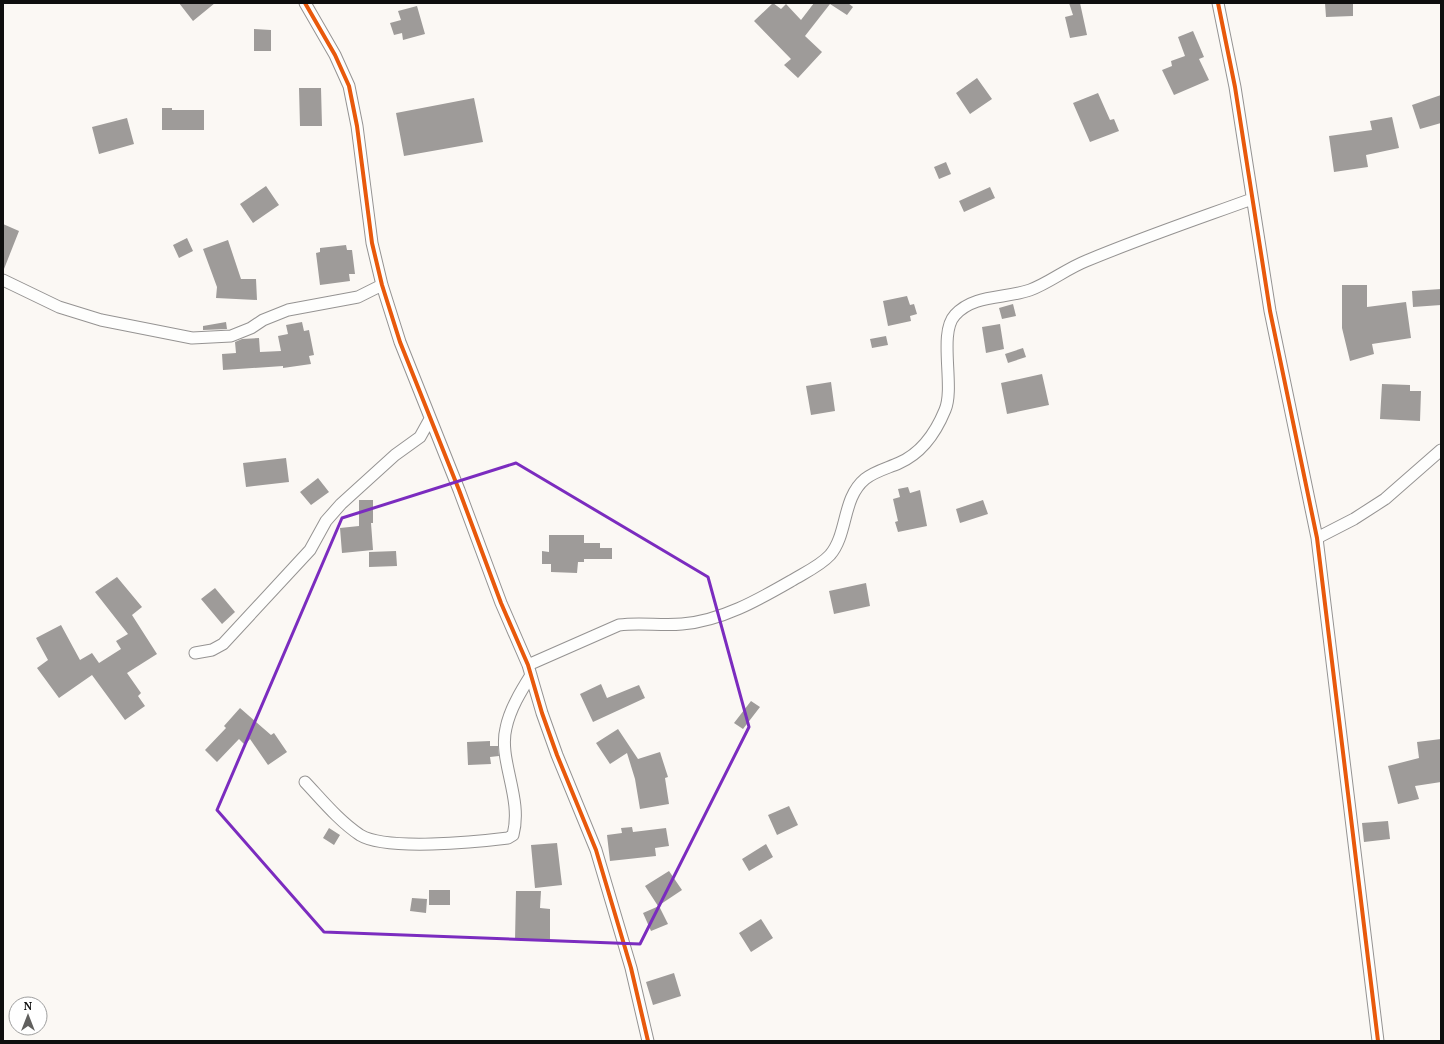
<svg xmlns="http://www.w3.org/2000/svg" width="1444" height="1044" viewBox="0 0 1444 1044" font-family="'PT Serif',serif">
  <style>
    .building { fill: #9e9b99 }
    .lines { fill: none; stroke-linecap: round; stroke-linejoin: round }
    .street-casing { stroke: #959392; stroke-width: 13 }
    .street { stroke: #fefefd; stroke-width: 11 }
    .cycleway-casing { stroke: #fff; stroke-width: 6 }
    .cycleway { stroke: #e8590c; stroke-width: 4 }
    .marked { fill: none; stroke: #7b2cbf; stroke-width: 3; stroke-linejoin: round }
  </style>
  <rect width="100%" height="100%" fill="#fbf8f4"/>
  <!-- building -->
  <path class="building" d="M179,3H215L193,21Z
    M773,3L781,9L786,4L801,20L814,3H848L853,7L847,15L830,4L805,36L822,52L798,78L784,65L791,59L754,21Z
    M1069,3H1080L1087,35L1070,38L1065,17L1073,15Z
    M1325,3H1353V16L1326,17Z
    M417,6L425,34L403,40L402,33L394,35L390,23L401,20L398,11Z
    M254,29L271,30V51H254Z
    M1193,31L1204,57L1199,59L1209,80L1174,95L1162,70L1172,66L1171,61L1185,56L1178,37Z
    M977,78L992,99L970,114L956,93Z
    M299,88H321L322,126H300Z
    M1098,93L1110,120L1114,119L1119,131L1090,142L1073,103Z
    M1441,95V123L1420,129L1412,105Z
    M474,98L483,142L404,156L396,113Z
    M162,108H172V110H204V130H162Z
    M1392,117L1399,148L1366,155L1368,167L1334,172L1329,136L1372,130L1370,121Z
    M127,118L134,144L99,154L92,127Z
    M946,162L951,174L939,179L934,167Z
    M266,186L279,205L253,223L240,204Z
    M990,187L995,198L964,212L959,201Z
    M3,224L19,231L4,269H3Z
    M187,238L193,251L179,258L173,245Z
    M228,240L241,279H256L257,300L216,298L217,287L203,249Z
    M346,245L347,250H352L355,274H349L350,281L320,285L316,253L320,252V248Z
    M1342,285H1367V307L1406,302L1411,338L1372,344L1374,354L1350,361L1342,328Z
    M1441,289V305L1413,307L1412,291Z
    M907,296L910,305L914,304L917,314L910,316L911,321L888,326L883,301Z
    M1013,304L1016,316L1002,319L999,308Z
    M226,322L227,329L203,330V326Z
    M302,322L304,331L309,330L314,355L309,356L311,364L283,368V366L223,370L222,354L236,353L235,342L242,339L259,338L260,352L281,351L278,336L288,334L286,325Z
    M1000,324L1004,349L986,353L982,327Z
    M886,336L888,345L872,348L870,339Z
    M1023,348L1026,357L1008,363L1005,354Z
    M1042,374L1049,405L1007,414L1001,383Z
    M831,382L835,411L811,415L806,386Z
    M1382,384L1410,385V391H1421L1420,421L1380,419Z
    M286,458L289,482L246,487L243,463Z
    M318,478L329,492L311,505L300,492Z
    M908,487L910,493L920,490L927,526L898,532L895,522L898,521L893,499L900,497L898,489Z
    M359,500H373V523H371L373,550L342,553L340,528L359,526Z
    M983,500L988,514L960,523L956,509Z
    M549,535H584V543H600V548H612V559H584V562H578L577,573L551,572V564H542V551L549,552Z
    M396,551L397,566L369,567V552Z
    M117,577L142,607L132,615L157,654L127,673L141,693L138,696L145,706L125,720L92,675L59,698L37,668L48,660L36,638L61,625L80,660L92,653L99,663L121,649L116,641L128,634L95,592Z
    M866,583L870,606L834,614L829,591Z
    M215,588L235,612L222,624L201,599Z
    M601,684L607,698L639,685L645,698L593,722L580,694Z
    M751,701L760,707L743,729L734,723Z
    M240,708L271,735L274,733L287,752L268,765L250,739L245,745L239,739L217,762L205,750L226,728L224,726Z
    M618,729L638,759L660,752L668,777L665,778L669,804L640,809L635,779L627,753L610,764L596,743Z
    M1441,739V782L1415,786L1419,799L1398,804L1388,766L1419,758L1417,742Z
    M490,741V746H498L499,756L490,757L491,764L468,765L467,742Z
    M789,806L798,825L777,835L768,815Z
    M1388,821L1390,839L1364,842L1362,823Z
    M632,827L633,832L666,828L669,846L655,848L656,856L610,861L607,835L622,833L621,828Z
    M329,828L340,835L334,845L323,838Z
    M557,843L562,885L535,888L531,845Z
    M766,844L773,857L749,871L742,859Z
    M669,871L682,890L658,906L645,886Z
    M429,890H450V905H429Z
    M516,891H541L540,908L550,909V941L515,940Z
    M412,898L427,899L426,913L410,911Z
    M659,906L668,924L651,931L643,913Z
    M761,919L773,938L751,952L739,933Z
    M674,973L681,996L653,1005L646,982Z"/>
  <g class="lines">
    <!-- street casing -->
    <g class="street-casing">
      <path id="street" d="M305,3L335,55L349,86L357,126L372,243L382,285L400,342L459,490L501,603L528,665L542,713L557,755L596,850L631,968L648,1041
        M1218,3L1235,87L1270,311L1317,538L1378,1041
        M3,280L59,307L101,320L192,338L231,336L251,328L263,320L288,310L358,297L382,285
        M1317,538L1354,519L1385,499L1441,450
        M195,653L212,650L223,644L310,550L326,521L341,504L395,455L420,437L430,419
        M528,665L619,625C640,622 661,626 682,624C721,621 758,600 791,581C804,573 820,566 830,555C848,534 842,498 865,479C875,471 888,468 899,463C922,453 936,432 945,410C955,387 938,333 955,315C974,294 1005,299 1030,290C1049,283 1066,269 1086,261C1141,238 1197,219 1252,199
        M305,782C322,800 339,821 360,835C386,851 476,842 508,838L513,835C523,798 498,760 506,728C510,709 521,691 531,675"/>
    </g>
    <!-- street -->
    <use href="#street" class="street"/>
    <!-- cycleway casing -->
    <g class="cycleway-casing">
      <path id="cycleway" d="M305,3L335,55L349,86L357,126L372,243L382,285L400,342L459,490L501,603L528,665L542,713L557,755L596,850L631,968L648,1041
        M1218,3L1235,87L1270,311L1317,538L1378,1041"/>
    </g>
    <!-- cycleway -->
    <use href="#cycleway" class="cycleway"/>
  </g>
  <!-- marked area -->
  <path class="marked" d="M516,463L708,577L749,727L640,944L324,932L217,810L342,518Z"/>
  <!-- border -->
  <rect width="1444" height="1044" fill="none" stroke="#0e0e0e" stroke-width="8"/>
  <!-- north arrow -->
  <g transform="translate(28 1016)"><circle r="19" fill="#ffffff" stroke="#9f9f9f"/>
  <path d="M0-3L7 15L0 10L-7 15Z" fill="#61605e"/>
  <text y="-6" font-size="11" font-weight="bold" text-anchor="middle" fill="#0e0e0e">N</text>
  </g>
</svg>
